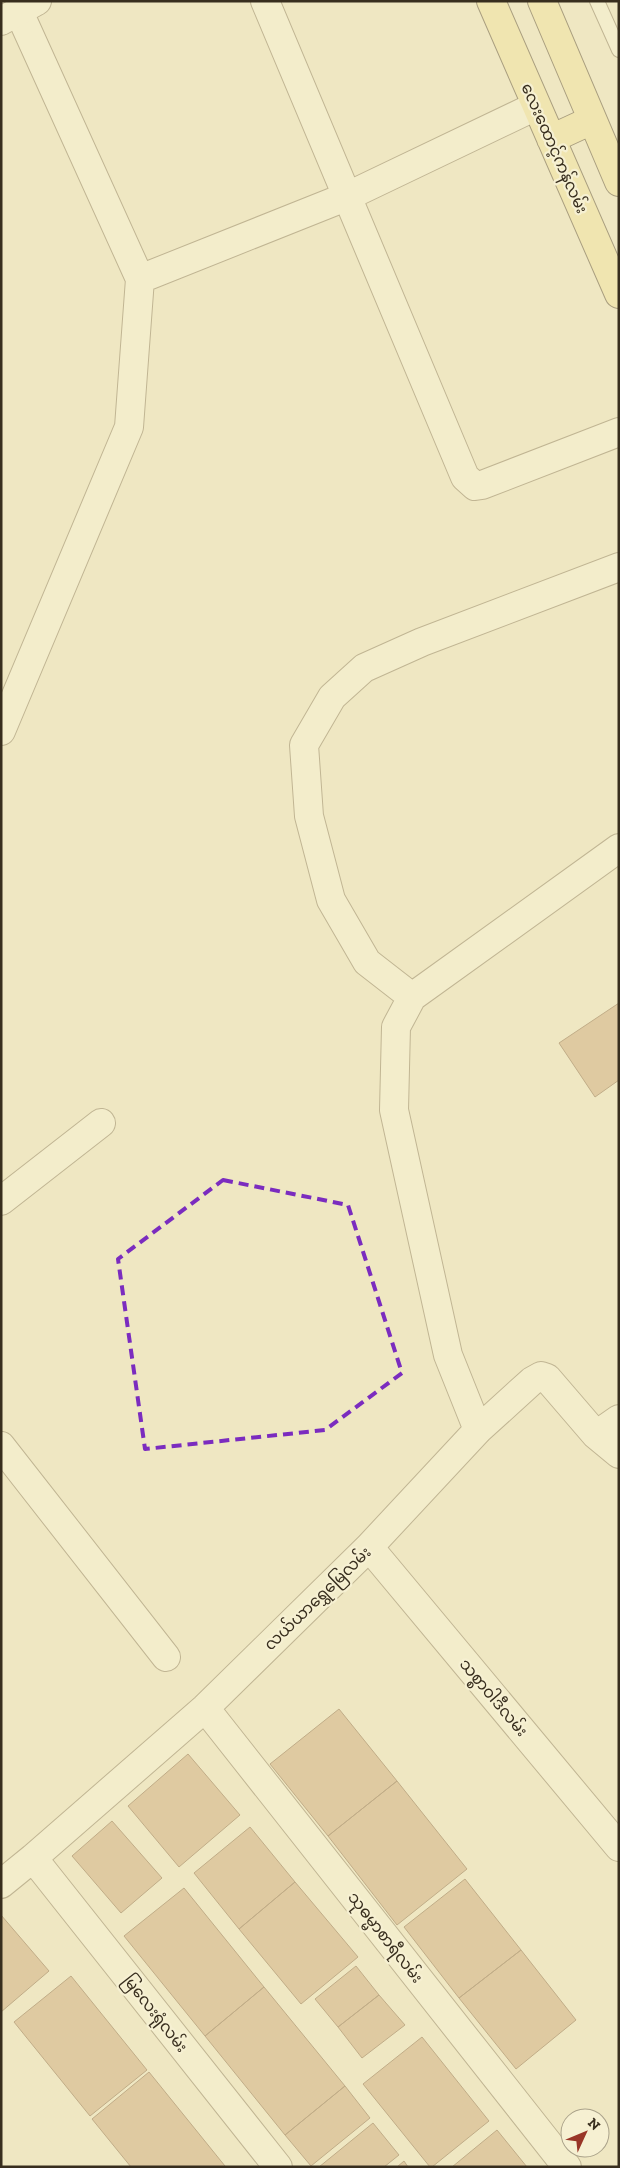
<svg xmlns="http://www.w3.org/2000/svg" width="620" height="2168" viewBox="0 0 620 2168" font-family="'Zilla Slab','Noto Sans Myanmar',serif">
  <style>
    .building { fill: #cda678; stroke: #88653f }
    .lines { fill: none; stroke-linecap: round; stroke-linejoin: round }
    .service-casing { stroke: #897959; stroke-width: 16 }
    .minor-casing { stroke: #897959; stroke-width: 30 }
    .tertiary-casing { stroke: #897959; stroke-width: 30 }
    .primary-casing { stroke: #56462d; stroke-width: 30 }
    .service { stroke: #f9f3d6; stroke-width: 14 }
    .minor { stroke: #f9f3d6; stroke-width: 28 }
    .tertiary { stroke: #f9f3d6; stroke-width: 28 }
    .primary { stroke: #f2e29a; stroke-width: 28 }
    .marked { fill: none; stroke: #7b2cbf; stroke-width: 4; stroke-dasharray: 10 6; stroke-linejoin: round }
    .labels { text-anchor: middle; stroke-width: 4.5; stroke-linejoin: round; paint-order: stroke }
    .street-label { font-size: 16px; fill: #382e1e; stroke: #f6f0d2 }
  </style>
  <rect width="100%" height="100%" fill="#efe7c2"/>
  <!-- building -->
  <path class="building" d="M619,1003V1080L595,1097L559,1043Z
    M339,1709L397,1781L328,1836L270,1764Z
    M188,1754L240,1815L179,1867L128,1806Z
    M397,1781L467,1869L397,1925L328,1836Z
    M112,1821L162,1878L121,1913L72,1856Z
    M250,1827L295,1882L239,1929L194,1873Z
    M465,1879L521,1950L459,1998L404,1927Z
    M295,1882L358,1957L301,2004L239,1929Z
    M184,1888L264,1987L205,2036L124,1936Z
    M1,1915L49,1971L1,2012Z
    M521,1950L576,2020L516,2069L459,1998Z
    M356,1966L379,1995L338,2027L315,1999Z
    M71,1976L147,2070L90,2116L14,2022Z
    M264,1987L345,2086L285,2135L205,2036Z
    M379,1995L405,2025L362,2058L338,2027Z
    M422,2037L489,2121L432,2167H430L363,2084Z
    M149,2072L225,2166L224,2167H131L92,2119Z
    M345,2086L370,2118L311,2166L285,2135Z
    M373,2123L399,2155L384,2167H319Z
    M497,2130L527,2167H452Z
    M404,2161L408,2167H397Z"/>
  <g class="lines">
    <!-- service casing -->
    <g class="service-casing">
      <path id="service" d="M597,1L619,50"/>
    </g>
    <!-- minor casing -->
    <g class="minor-casing">
      <path id="minor" d="M265,1L465,477L475,486L482,485L619,432
        M140,279L348,196L536,106
        M1,731L129,427L140,279L19,12
        M412,997L367,962L331,900L309,816L304,745L332,697L364,668L422,642L619,567
        M1,1201L101,1123
        M478,1430L448,1355L394,1110L396,1027L412,997L619,848
        M596,1435L619,1419
        M1,1446L166,1657
        M369,1547L619,1847
        M205,1708L567,2167
        M33,1858L278,2167
        M1,1884L33,1858L205,1708L369,1547L478,1430L532,1381L541,1376L547,1378L596,1435L619,1454"/>
    </g>
    <!-- tertiary casing -->
    <g class="tertiary-casing">
      <path id="tertiary" d="M1,21L37,1"/>
    </g>
    <!-- primary casing -->
    <g class="primary-casing">
      <path id="primary" d="M491,1L619,294
        M542,1L619,182
        M551,139L592,120"/>
    </g>
    <!-- service -->
    <use href="#service" class="service"/>
    <!-- minor -->
    <use href="#minor" class="minor"/>
    <!-- tertiary -->
    <use href="#tertiary" class="tertiary"/>
    <!-- primary -->
    <use href="#primary" class="primary"/>
  </g>
  <!-- marked area -->
  <path d="M0 0H620V2168H0ZM223,1180L348,1205L402,1373L325,1430L145,1449L118,1259Z" fill="#efe7c2" fill-opacity=".55" fill-rule="evenodd"/>
  <path class="marked" d="M223,1180L348,1205L402,1373L325,1430L145,1449L118,1259Z"/>
  <g class="labels">
    <!-- street labels -->
    <g class="street-label">
      <text transform="translate(555 148) rotate(66)" y="6">လေးထောင့်ကန်လမ်း</text>
      <text transform="translate(317 1598) rotate(-44)" y="6">လယ်ယာရွှေမြေလမ်း</text>
      <text transform="translate(494 1697) rotate(50)" y="6">သစ္စာဝါဒီလမ်း</text>
      <text transform="translate(386 1937) rotate(52)" y="6">သုဓမ္မာစာရီလမ်း</text>
      <text transform="translate(156 2013) rotate(52)" y="6">မြလေးရုံလမ်း</text>
    </g>
  </g>
  <!-- border -->
  <rect width="620" height="2168" fill="none" stroke="#382e1e" stroke-width="5"/>
  <!-- north arrow -->
  <g transform="translate(585 2133) rotate(46)"><circle r="24" fill="#f6f0d2" stroke="#aaa28a"/>
  <path d="M0-4L9 19L0 12L-9 19Z" fill="#993628"/>
  <text y="-8" font-size="14" font-weight="bold" text-anchor="middle" fill="#382e1e">N</text>
  </g>
</svg>
